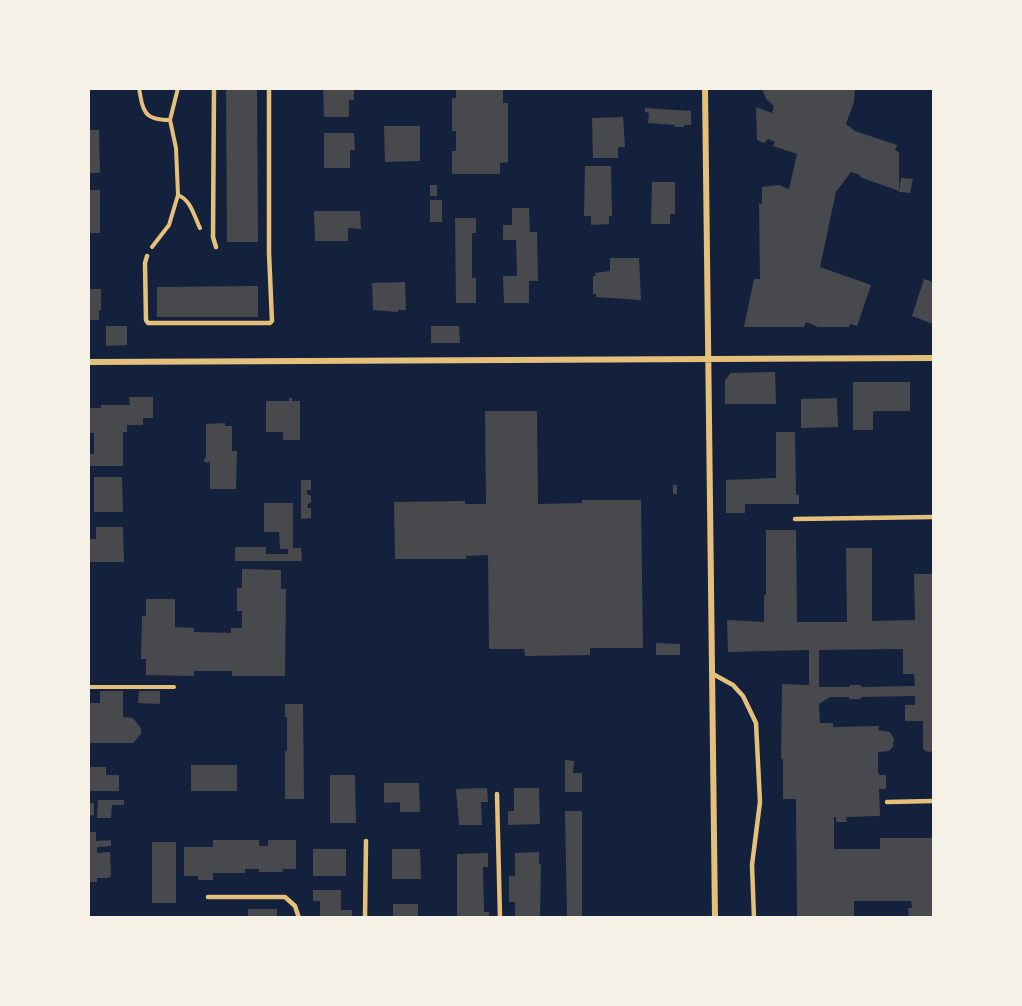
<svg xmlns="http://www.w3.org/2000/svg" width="1022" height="1006" viewBox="0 0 1022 1006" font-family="'DM Sans',sans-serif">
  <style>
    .building { fill: #48494c; fill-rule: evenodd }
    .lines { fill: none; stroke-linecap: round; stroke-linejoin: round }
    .path { stroke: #e5c07b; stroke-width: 4 }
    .service { stroke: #e5c07b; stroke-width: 4.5 }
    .minor { stroke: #e5c07b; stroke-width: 6 }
  </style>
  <rect width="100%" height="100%" fill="#14213d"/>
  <!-- building -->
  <path class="building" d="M226,88H257L258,242H227Z
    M323,88H354V100H349V117H324Z
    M456,88H503V103H508V162L500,163V174H452V151H456V131H452V98H456Z
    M762,88H855L854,102L846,124L855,131L897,145L895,150L899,152V191L860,177V175L851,172L836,192L820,267L871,285L857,326L850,324L849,327H818L806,322L804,327H744L754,279H760L759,203L762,204V187L779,185L789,189L797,154L773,146L775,142L768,139L764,143L757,140L756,107L772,113L774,106L766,99Z
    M645,108L691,111V125H684V127H674L675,125L648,123L649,113L645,112Z
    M623,117L625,147H618V158H593L592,118Z
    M384,126H420V161L385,162Z
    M88,130H99L100,173H88Z
    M324,133H354L355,150H350V168H324Z
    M585,166H611L612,216H609V224L591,225V216H584Z
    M901,178L913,179L910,193L899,192Z
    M652,182H675V214H670V224H651Z
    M430,185H437V196H430Z
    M88,190H100V233H88Z
    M430,200H442V222H430Z
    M512,208H529L530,232H537L538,281H529V303H504L503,276H517L516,240H503V225H512Z
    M314,211H360L361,229L348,228V241H315Z
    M455,218H476V233H472V278H476V303H456Z
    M610,258H639L641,300L596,297V294H593V276H596L595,273L610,271Z
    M924,279L933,282V324L912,316Z
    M405,282L406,310H398V312L373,310L372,283Z
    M258,286V317H157V287Z
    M88,289H101V310H99V320H88Z
    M106,326H127V345L106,346Z
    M431,326H459L460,343H431Z
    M775,372L776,404H725V380L731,373Z
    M853,382H910V411H873V430H853Z
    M129,397H153V418H143V425H127V432H123V466H90V454H94V433H88V408H101V405H130Z
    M289,398H292V401H300V440H283V432H266V401H289Z
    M837,398L838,427L801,428V399Z
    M485,411H537L538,504L582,503V500H641L643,648H590V655L525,656L524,649H489L488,555L466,556V559H395L394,502L465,501V504H486Z
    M225,423V426H232V451H237L236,489H210V461L207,463L203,461L206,457V424Z
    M776,432H795L796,495H799V504H745V513H726V480L776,478Z
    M94,477H122L123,512H94Z
    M301,480H311V490H307V494L311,496V502L308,504L307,508H311V518L301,519Z
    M673,485H677V494H673Z
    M264,503H293V548H301L302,561H235V547H266V554H288V549H280L279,532H264Z
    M96,527H123L124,562H88V539H96Z
    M766,530H796L797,622H847L846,548H872V621L915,620L914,574H933V751L928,752L923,749V721H905V705H915V696L861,697V699H849V697H830L819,704L820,723H833V727L879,726L878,730L890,732L894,739L893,747L889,751L878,752V771L879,775H886V789H879L880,816L846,817L847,822H836V817H834V849H880V838H933V918H909L908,908H912L911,901H854V918H797L796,799H783V759H781L782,684L809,685V650L728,652L727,620L764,622V595H766ZM903,649V674H914L915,686L861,687V685H850L849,687H819V650Z
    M242,569L281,570V589H286L285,676H232V671H194V676L146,675V659H141L142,616H146V599H175V627L194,628V632L231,633V628H242V611H237V588H242Z
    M656,643L680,644V655H656Z
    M100,691H123V717L133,718L141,728V734L133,743H88V703H100Z
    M139,691H160V704L138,703Z
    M285,704H303L304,799H285V751H287V717H285Z
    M565,760L574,761L573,773H582V792H565Z
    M191,765H237V791H191Z
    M88,767H106V775H119V791H88Z
    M330,775H355L356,823H330Z
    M384,783H419L420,812H400V802L384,803Z
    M487,788L488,802H481L482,825H459L456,789Z
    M514,788H539L540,824L508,825V811H514Z
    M98,800H124V805H112L111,818H97Z
    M88,803H94V815L88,816Z
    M565,811H582V918H567Z
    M88,832H96V841L111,840V846L97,847V853L110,852L111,876L108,878H97V882H88Z
    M213,840H259V846H268V840H296V869H282L283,872H259V869H245V873H213V880H198V876H184V847H213Z
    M152,842H176V903H152Z
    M313,849H346V876H313Z
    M392,849H420L421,879H392Z
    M539,852V864L541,865L540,918H515V902H509V876H515V853Z
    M488,853V867H483L484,912H489V918H457V854Z
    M313,890H341V910H352V918H320V901H313Z
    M393,904H418V918H393Z
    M248,909H277V918H248Z"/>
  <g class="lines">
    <!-- path -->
    <path class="path" d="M139,88C143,112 144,120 170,120
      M178,195C191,200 194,216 200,228
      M152,247L169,225L178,195L176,148L170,120L178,88
      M88,687H174"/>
    <!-- service -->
    <path class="service" d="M214,88L213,237L216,247
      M147,256L145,263L146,320L148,323H270L272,321L269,253V88
      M795,519L934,517
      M713,674L733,685L743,696L756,723L760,802L752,865L754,918
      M497,794L500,918
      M887,802L934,801
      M208,897H285L295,906L299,918
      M365,918L366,841"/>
    <!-- minor -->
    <path class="minor" d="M705,88L715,918
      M88,362L934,358"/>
  </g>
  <!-- border -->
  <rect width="1022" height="1006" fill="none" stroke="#f6f1e7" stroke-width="180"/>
</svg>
